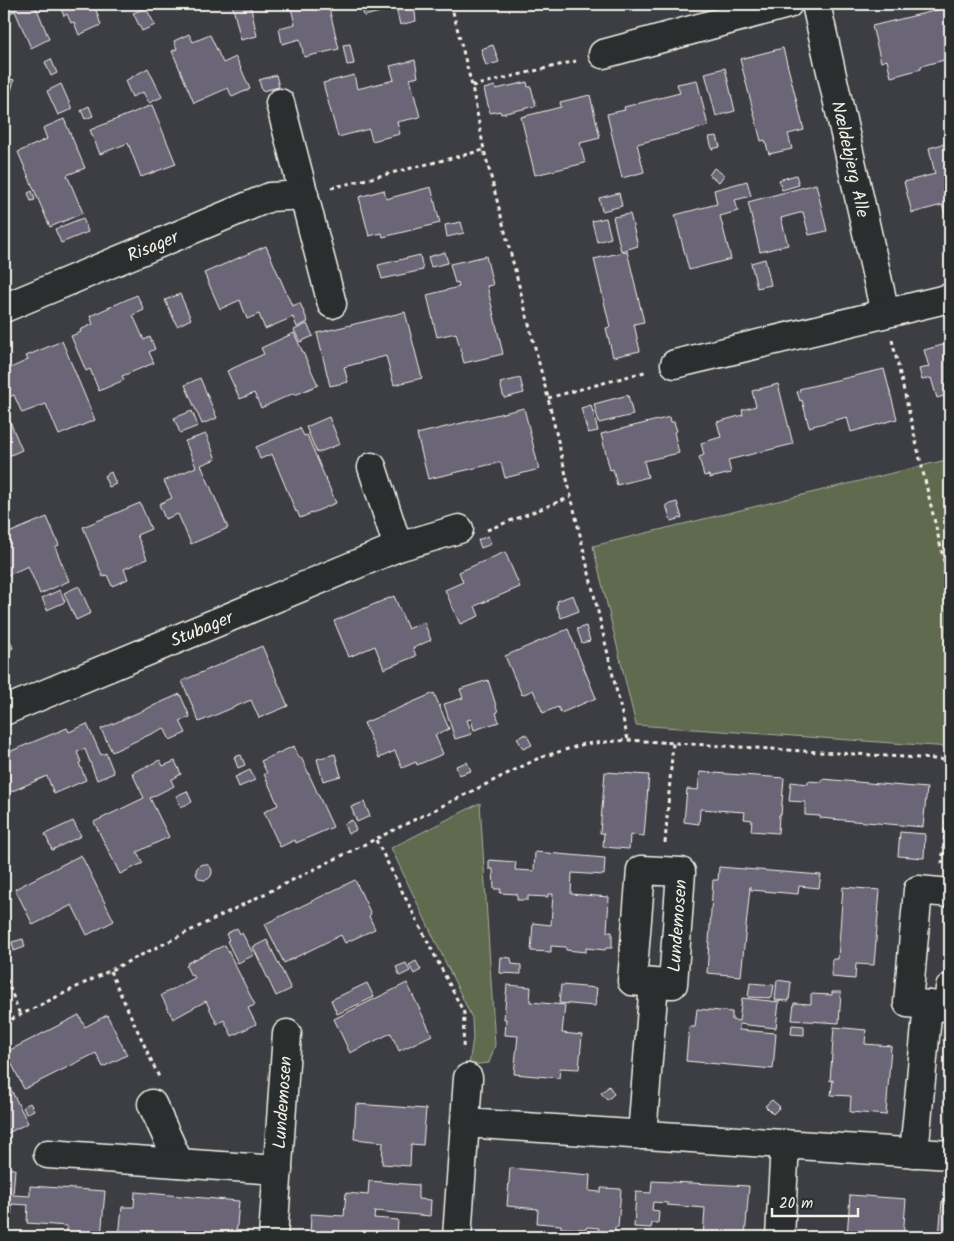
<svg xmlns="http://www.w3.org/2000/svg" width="954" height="1241" viewBox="0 0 954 1241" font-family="Kalam,sans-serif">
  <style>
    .green { fill: #616a50; stroke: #aaae9c }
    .building { fill: #6a6577; stroke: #f4f1e8 }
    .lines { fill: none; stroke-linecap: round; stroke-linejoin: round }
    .minor-casing { stroke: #f4f1e8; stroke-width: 31 }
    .path { stroke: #f4f1e8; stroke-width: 3; stroke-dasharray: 4 4; stroke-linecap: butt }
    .minor { stroke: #2a2d2e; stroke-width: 28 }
    .labels { text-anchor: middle; stroke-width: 5; stroke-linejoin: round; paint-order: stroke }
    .street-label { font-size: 18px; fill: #f4f1e8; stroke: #2a2d2e }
  </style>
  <rect width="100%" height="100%" fill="#3d3e44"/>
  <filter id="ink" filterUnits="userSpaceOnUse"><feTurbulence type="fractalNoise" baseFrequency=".02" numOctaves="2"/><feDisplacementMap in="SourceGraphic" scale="10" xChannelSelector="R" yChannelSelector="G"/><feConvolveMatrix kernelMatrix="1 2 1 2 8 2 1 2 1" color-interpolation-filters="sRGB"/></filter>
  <g filter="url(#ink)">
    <!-- green -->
    <path class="green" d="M950,459V747L636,725L593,546Z
      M480,803L495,1045L489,1063L469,1065L473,1038L472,1018L391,848Z"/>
    <!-- building -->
    <path class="building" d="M4,4H35L49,39L31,48L15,11L4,16Z
      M59,4H94L101,25L79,35L74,22L71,23L67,14L64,16Z
      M232,4H250L257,36L241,40Z
      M290,4H328L339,49L304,57L300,39L282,44L279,28L295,24Z
      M361,4H414L416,21L400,25L396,8L364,16Z
      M950,7V67L946,68L944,60L921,66V69L891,77L887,60L881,62L872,26Z
      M146,8L155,25L142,31L133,13Z
      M189,34L193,42L210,35L223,63L236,57L250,89L232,97L228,88L194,103L172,51L177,49L174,41Z
      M350,44L354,64L347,65L343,45Z
      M493,45L499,62L486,66L481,49Z
      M783,48L804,130L788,134L792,149L769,154L765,140L761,141L740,59Z
      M51,59L57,73L51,76L45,62Z
      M415,60L418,77L410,79L420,117L397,122L400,134L372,141L369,129L338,137L323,83L354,75L357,89L394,80L390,66Z
      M148,68L162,97L149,103L143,92L132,97L125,81Z
      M725,68L735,111L716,116L705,73Z
      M276,75L279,87L262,91L259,80Z
      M4,77L14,80L10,95L4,93Z
      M697,80L708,126L637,144L644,172L622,178L607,114L625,110L624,107L680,93L677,84Z
      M527,82L528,87H531L536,106L501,114L500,111L490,113L484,89L495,86L496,89Z
      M61,84L72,109L58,115L47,91Z
      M590,95L600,138L580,143L585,163L535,175L521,117L561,107L560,102Z
      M152,105L176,164L141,177L128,143L100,154L90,130Z
      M89,106L93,116L85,119L81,110Z
      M64,119L85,168L67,175L83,213L50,227L18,152L47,139L43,128Z
      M717,136L720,147L712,149L709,137Z
      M950,142V228L942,205L912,213L904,182L935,174L929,148Z
      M714,168L724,175L719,182L709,175Z
      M796,175L799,185L782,190L779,180Z
      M747,181L751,196L735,200L738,211L720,216L731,259L689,270L675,215L717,204L714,190Z
      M816,184L827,231L809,235L803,212L781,218L788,245L760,252L748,202Z
      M431,187L440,223L383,237L382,233L369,236L359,197L384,190L386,199Z
      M32,191L35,200L31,201L28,193Z
      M619,193L622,206L602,211L599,198Z
      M4,211L10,226L4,228Z
      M630,214L638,246L621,251L613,217Z
      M83,218L88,232L61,243L55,229Z
      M606,218L611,238L597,242L592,221Z
      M461,222L464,233L447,237L445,225Z
      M266,246L292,306L300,303L308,322L297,327L293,317L265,329L259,314L247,319L240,300L220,309L204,273Z
      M627,251L644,322L634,324L640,351L613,357L606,328L610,327L594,259Z
      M445,252L448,263L431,267L428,257Z
      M420,255L423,270L382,279L378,265Z
      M486,256L493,285L487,286L503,354L464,363L456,333L437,337L427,295L459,287L458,282L455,283L450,264Z
      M765,259L771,285L757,288L751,263Z
      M180,294L191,319L177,326L165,300Z
      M137,295L144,310L133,315L144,340L150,337L155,349L149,352L154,363L122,376L124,380L99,391L90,369L86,371L71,336L81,332L80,330L93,324L90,316Z
      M405,312L422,378L394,385L386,356L344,367L348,382L330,386L317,333Z
      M307,324L313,336L300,342L294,330Z
      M294,333L318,385L295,395L294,393L261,408L254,393L240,399L227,371L264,354L261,348Z
      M62,341L95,420L59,435L46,404L22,413L14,395L6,398L4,392V371L28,360L26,356Z
      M950,343V394L937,398L931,378L922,380L919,369L929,367L924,350Z
      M884,369L897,419L851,432L847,417L809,427L802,400L800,401L797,392L800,391L799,389Z
      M200,378L217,418L202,424L185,385Z
      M520,378L524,393L504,398L500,383Z
      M778,384L793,444L728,460L731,473L710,478L709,475L704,476L699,457L704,455L701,443L721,437L717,422L743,415L742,410L756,406L752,391Z
      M628,395L633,415L599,423L594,404Z
      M591,405L598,431L588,433L581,408Z
      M524,408L539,469L505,478L501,462L428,479L417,434Z
      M192,411L198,426L180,433L174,418Z
      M8,417L22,450L4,458V419Z
      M329,417L340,444L317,453L306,427Z
      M670,417L671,422H674L677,431L674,432L679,453L644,461L648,477L617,485L613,469L610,470L601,434Z
      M300,428L304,436L307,435L336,503L300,518L297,511L296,512L272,454L260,459L256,447Z
      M206,434L216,459L201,465L228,528L191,544L178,514L165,519L159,504L172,498L164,481L196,467L185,441Z
      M111,472L116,484L109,487L104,476Z
      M677,502L682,518L671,521L666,505Z
      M140,503L151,529L137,535L147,559L124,569L128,579L112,586L107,575L103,577L83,527Z
      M47,517L59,545L55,547L69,581L40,594L28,566L4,577V535Z
      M488,536L491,544L481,548L478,540Z
      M505,552L520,587L475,606L479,616L460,624L445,590L463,582L459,572Z
      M79,586L91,613L76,620L64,593Z
      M60,590L65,602L47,610L42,598Z
      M573,595L579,611L561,618L556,605L558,604L557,601Z
      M394,596L408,629L424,622L431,640L413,648L416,656L384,669L375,646L349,657L334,621Z
      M586,626L590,641L582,643L577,629Z
      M4,627L13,648L4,653Z
      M568,629L596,698L561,713L558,707L543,713L533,690L522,695L505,656Z
      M262,646L288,706L259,718L251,700L199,722L182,681Z
      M488,680L498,712L496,713L499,722L474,730L471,719L467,720L472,734L455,739L444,704L463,698L460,689Z
      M434,693L449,729L435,735L443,754L417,765L416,762L402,768L395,751L379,758L364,723Z
      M180,694L190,717L180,721L186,733L170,740L164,728L112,752L101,729Z
      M87,724L101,755L106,753L114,773L97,780L85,749L77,752L81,762L79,763L86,780L54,794L47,776L10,792L4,776V754L67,728L69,732Z
      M526,734L532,745L523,749L517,738Z
      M294,746L299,758L301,757L333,827L296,843L295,840L280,847L264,812L278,805L264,774L267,773L261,761Z
      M335,754L341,776L323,781L317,759Z
      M241,755L245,765L238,768L234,757Z
      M160,760L163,766L175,761L181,774L171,780L174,786L150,798L169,837L137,852L143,863L120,874L94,822L144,798L132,773Z
      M467,762L471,771L459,775L456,766Z
      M250,770L255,780L239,787L235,777Z
      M605,772L649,775L644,836L630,835L629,849L603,847L604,833H600Z
      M700,772L784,778L781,815H779L778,833L751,831L752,820L744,819L745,812L700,809L699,824L684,822L687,789L698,790Z
      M822,779L927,788L923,827L820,818V816L805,815V802L789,801L791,782L808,784V781L822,782Z
      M187,791L192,802L181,807L176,796Z
      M364,802L370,816L357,822L351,807Z
      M352,820L356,830L348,834L344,824Z
      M73,821L81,836L52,850L45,834Z
      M900,832L925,834L924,858L898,856Z
      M535,852L605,858L604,875L572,873L571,894L609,897L607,932H612V948H606L605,950L586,948V952L566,950V947L551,946V952L531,951L533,923L551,925L553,894H548V897L528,896V900H517V894L500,893L501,889H494L493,869H489V860L516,862L515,870L534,871Z
      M81,855L114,921L87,935L72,905L33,925L15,889Z
      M196 872a8 8 0 1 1 16 0a8 8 0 1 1-16 0Z
      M719,867L821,875L819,888L799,886L798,894L751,890V887H750L741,976L707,973L713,880H718Z
      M355,880L371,914L369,916L375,929L345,943L341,935L284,963L265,924Z
      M843,887L880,890L874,965L856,964L855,979L831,977L832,959H838Z
      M237,928L240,934L242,933L254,955L238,963L227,941L229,940L226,934Z
      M23,939L25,947L14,951L12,942Z
      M267,940L291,989L276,996L253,947Z
      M225,945L255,1005L248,1008L256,1024L232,1036L224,1020L217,1024L206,1001L173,1019L161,995L195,978L193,975L191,976L186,966L188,965L187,963Z
      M501,957L511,958L512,964L521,965V974L500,973Z
      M416,961L421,970L414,974L409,965Z
      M406,963L410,971L400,976L396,967Z
      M777,980L791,982L789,1001L775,1000Z
      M367,983L374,997L337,1014L331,1000Z
      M407,983L432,1035L399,1051L391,1033L350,1053L334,1019Z
      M750,983L774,985L772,998L748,997Z
      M507,985L531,987L530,1002L565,1005L562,1033L582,1035L579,1069L560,1068L559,1078L514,1074L518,1036L505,1035L506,1019H504Z
      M561,985L597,988L595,1006L559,1003Z
      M832,992H841L839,1023L792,1020L794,1003L811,1004V994L832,995Z
      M742,998L779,1002L776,1028L739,1024V1030L776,1033L773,1069L686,1061L689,1027H695L697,1009L732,1012V1020L739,1021Z
      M79,1015L85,1027L107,1015L127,1055L103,1067L96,1053L24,1089L6,1052Z
      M792,1025L804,1026V1035L791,1034Z
      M834,1027L866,1030L865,1044L891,1046L886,1115L850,1112L851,1096L831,1095L833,1080L830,1081Z
      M4,1055L10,1068L4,1071Z
      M9,1086L28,1123L4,1135V1089Z
      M609,1086L614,1094L607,1100L601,1093Z
      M772,1100L780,1107L773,1114L765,1106Z
      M30,1103L34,1110L26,1114L23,1107Z
      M356,1104L426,1109L423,1145L411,1144L410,1166L382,1164L383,1142L354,1139Z
      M4,1168L15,1169L13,1195L30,1196V1186L105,1191L101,1237H67V1226L27,1223L28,1205L12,1204L11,1220H4Z
      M510,1168L590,1175L589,1191L601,1192V1188L621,1189L618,1227H615V1237H598L599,1228L587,1227L586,1229L561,1228V1225L537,1223L538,1209L507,1206Z
      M369,1181L418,1185V1199L431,1200L430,1216L375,1211L374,1218L398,1220L397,1237H310L311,1214L344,1216L346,1193L368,1195Z
      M652,1181L749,1186L745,1237H703L705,1208L667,1205L668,1203L653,1202L652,1210L659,1211L658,1223H652L651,1228L634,1227L636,1192L651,1193Z
      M135,1192L239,1201L236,1237H119L122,1207H134Z
      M850,1195L906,1199L903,1237H847Z
      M942,1201L950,1202V1237H939Z"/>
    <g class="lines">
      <!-- minor casing -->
      <g class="minor-casing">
        <g id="minor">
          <path id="s1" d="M816,4L885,313"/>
          <path d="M603,54L788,4"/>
          <path d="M280,103L332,304"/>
          <path id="s2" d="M4,308L270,197L304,195"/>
          <path d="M675,364L950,298"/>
          <path d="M372,467L398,547"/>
          <path id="s3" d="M4,711L398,547L459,529"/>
          <path d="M950,893L918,890L908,1003L948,1007L950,988"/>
          <path d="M152,1104L179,1163"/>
          <path d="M465,1123L950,1155"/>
          <path id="s4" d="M642,1135L654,983L673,984L681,872L641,870L632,981L654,983"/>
          <path d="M914,1153L928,1005"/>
          <path d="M48,1154L278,1170"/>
          <path id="s5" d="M273,1237L287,1034"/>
          <path d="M457,1237L468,1078"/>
          <path d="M780,1237L785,1144"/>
        </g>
      </g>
      <!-- path -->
      <path class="path" d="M451,4L472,86L484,150L548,398L628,740
        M472,86L576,61
        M331,188L484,150
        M892,340L944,561L950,578
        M548,398L648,371
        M487,530L571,497
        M376,840L464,1013L463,1051
        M665,843L673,743
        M942,864L950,778
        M110,971L159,1077
        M4,972L20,1015
        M4,1023L539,758L584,744L628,740L950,760"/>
      <!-- minor -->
      <use href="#minor" class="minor"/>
    </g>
  </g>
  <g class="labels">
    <!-- street labels -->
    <g class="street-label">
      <text dy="6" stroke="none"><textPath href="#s1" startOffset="159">Nældebjerg Alle</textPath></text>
      <text dy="6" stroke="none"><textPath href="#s2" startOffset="161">Risager</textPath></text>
      <text dy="6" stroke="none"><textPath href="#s3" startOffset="214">Stubager</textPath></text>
      <text dy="6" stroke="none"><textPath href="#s4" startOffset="230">Lundemosen</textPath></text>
      <text dy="6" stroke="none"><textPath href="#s5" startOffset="135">Lundemosen</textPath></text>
    </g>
  </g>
  <!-- margin -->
  <rect width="954" height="1241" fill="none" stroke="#2a2d2e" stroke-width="20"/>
  <rect x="10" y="10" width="934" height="1221" fill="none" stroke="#f4f1e8" stroke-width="2" filter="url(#ink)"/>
  <!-- scale -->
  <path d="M772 1208v8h86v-8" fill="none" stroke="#f4f1e8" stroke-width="2.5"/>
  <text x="779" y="1208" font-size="15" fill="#f4f1e8" stroke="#2a2d2e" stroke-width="4" paint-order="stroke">20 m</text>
</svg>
